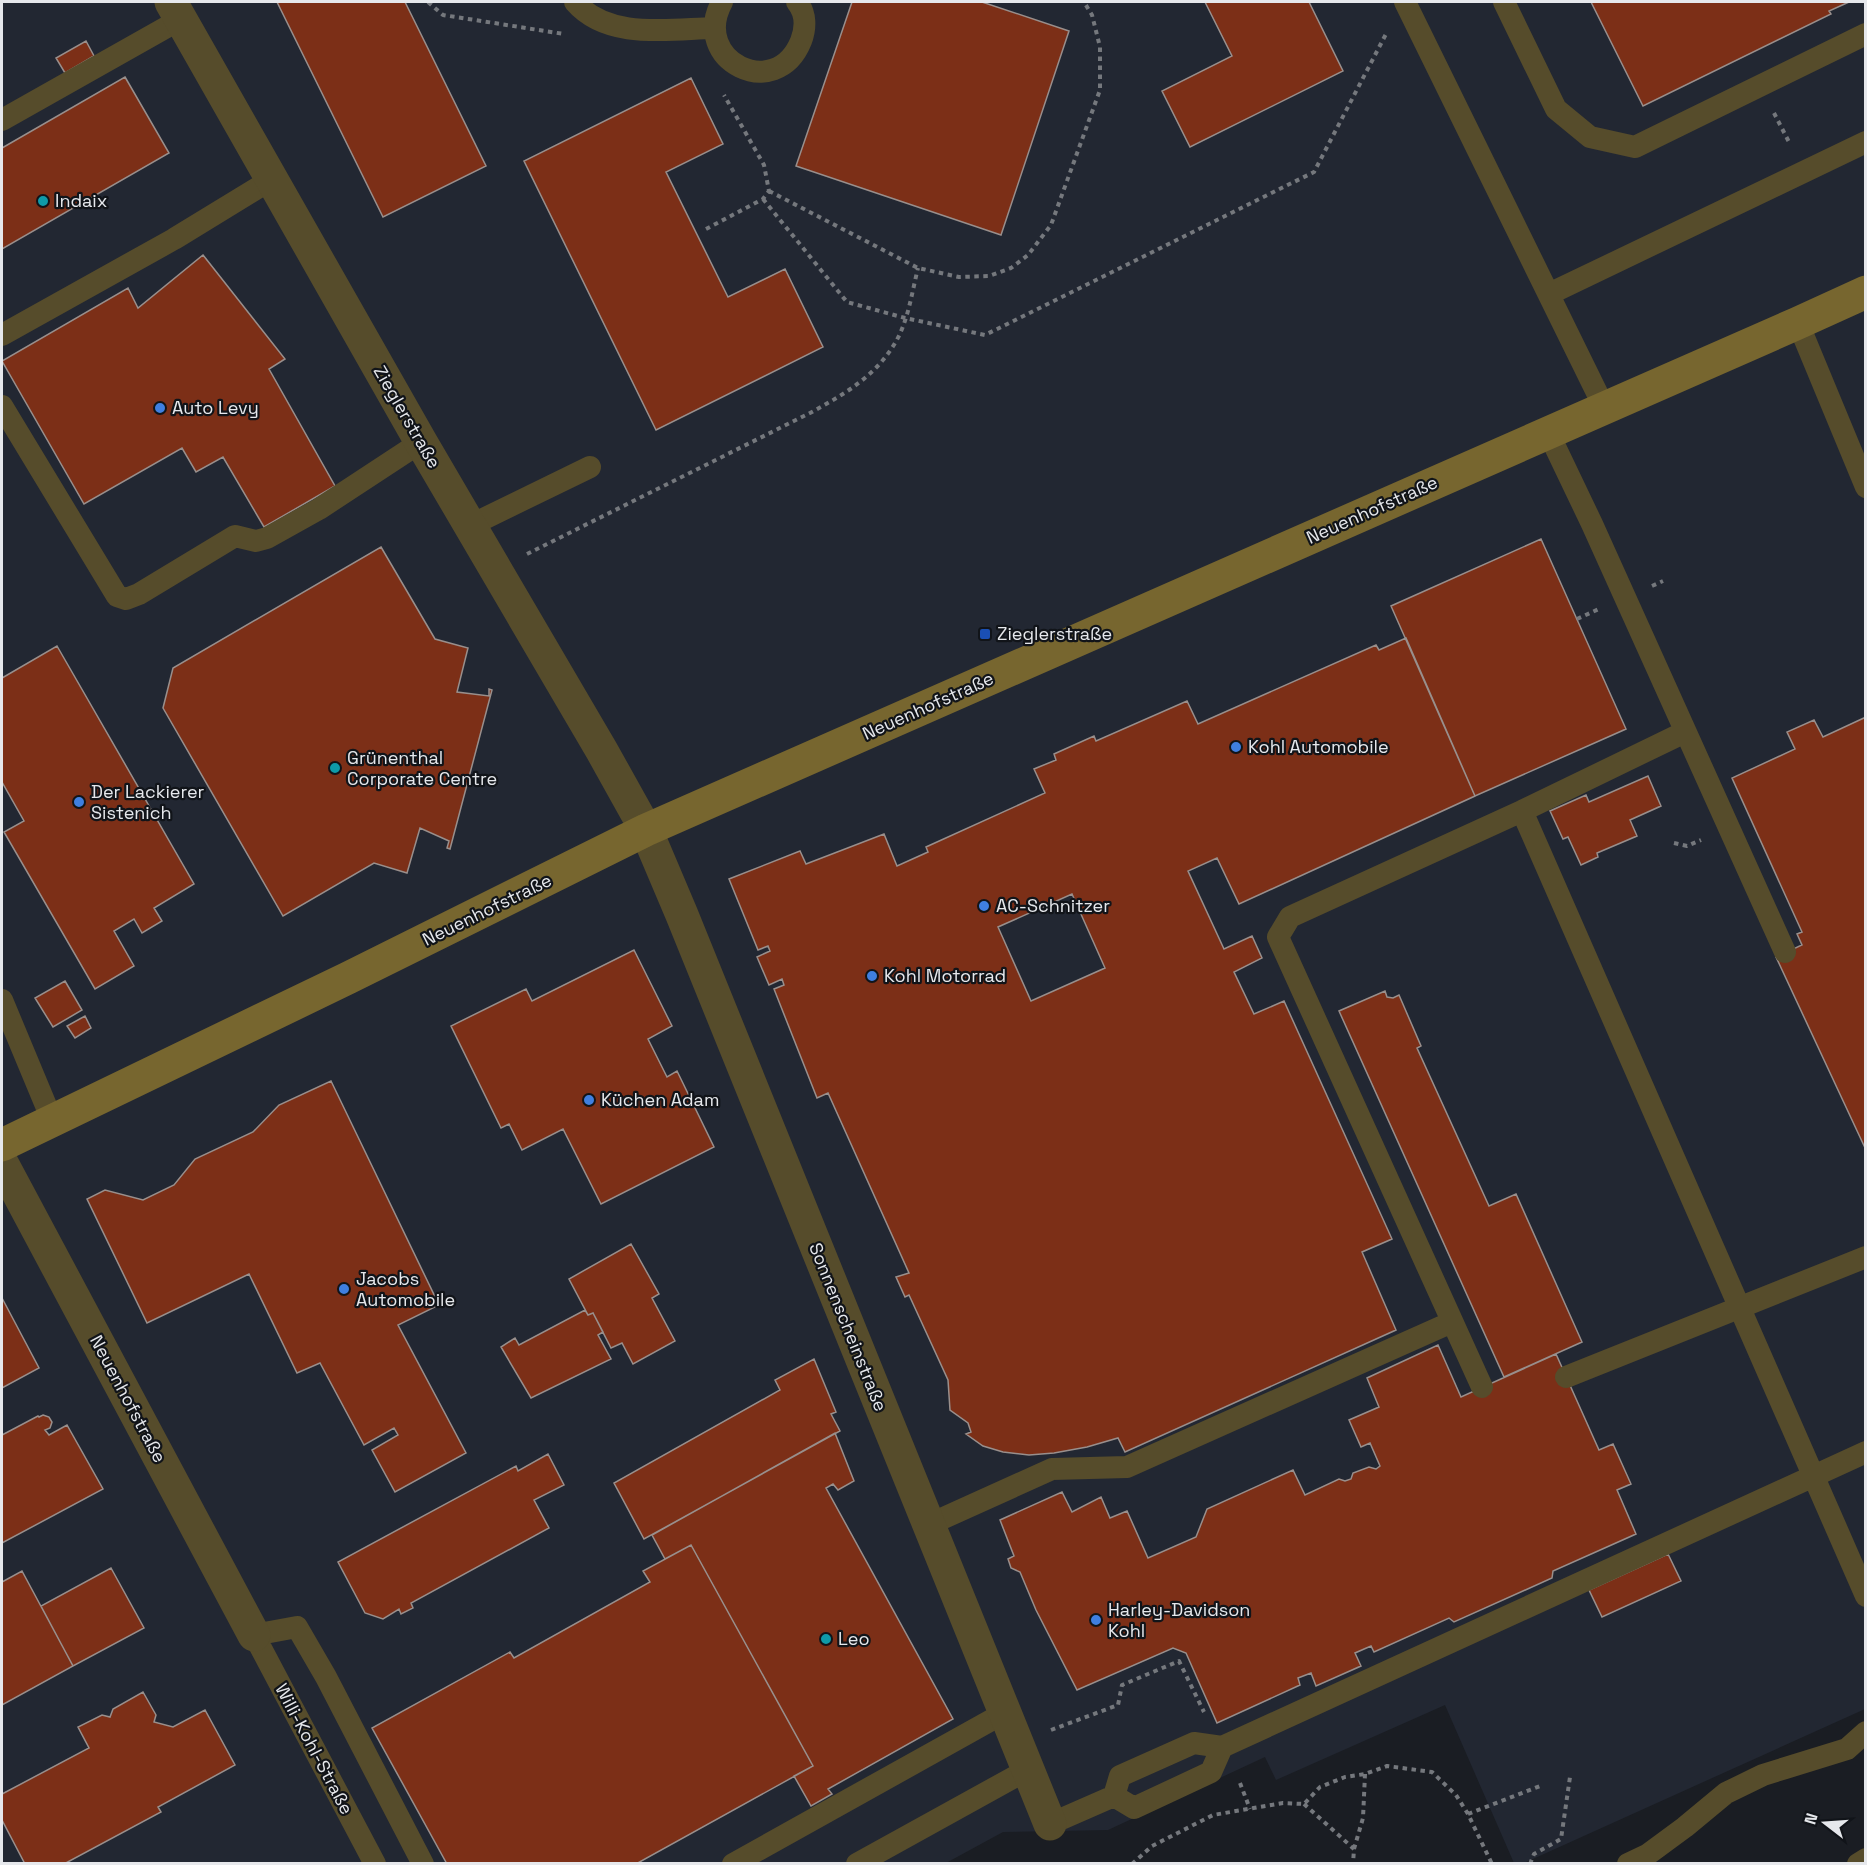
<svg xmlns="http://www.w3.org/2000/svg" width="1867" height="1865" viewBox="0 0 1867 1865" font-family="'Space Grotesk',sans-serif">
  <style>
    .built { fill: #222732 }
    .building { fill: #7c2f17; stroke: #998f8c; stroke-width: 1.5; fill-rule: evenodd }
    .lines { fill: none; stroke-linecap: round; stroke-linejoin: round }
    .path { stroke: #75787d; stroke-width: 4; stroke-dasharray: 4.5 4.5; stroke-linecap: butt }
    .lane { stroke: #564c2b; stroke-width: 22 }
    .street { stroke: #564c2b; stroke-width: 33 }
    .secondary { stroke: #77662f; stroke-width: 33 }
    .culture-dot { fill: #0f9aa8; stroke: #111419; stroke-width: 2 }
    .shop-dot { fill: #3f7fe0; stroke: #111419; stroke-width: 2 }
    .transit-dot { fill: #1a4fb4; stroke: #111419; stroke-width: 2 }
    .labels { text-anchor: middle; stroke-width: 4.5; stroke-linejoin: round; paint-order: stroke }
    .poi-label { font-size: 18px; fill: #e6e8ec; stroke: #111419; text-anchor: start }
    .street-label { font-size: 18px; fill: #e6e8ec; stroke: #111419 }
  </style>
  <rect width="100%" height="100%" fill="#1a1d23"/>
  <!-- built -->
  <path class="built" d="M2,2H1865V1709L1524,1863H1514L1445,1705L1276,1780L1265,1757L1108,1830L1003,1832L946,1863L2,1864Z"/>
  <!-- building -->
  <path class="building" d="M277,2H405L486,166L383,217Z
    M852,2H982L1069,31L1001,235L796,166Z
    M1205,2H1309L1343,71L1190,147L1162,91L1232,56Z
    M1591,2H1849L1829,11L1831,14L1643,106Z
    M86,41L94,56L65,73L56,58Z
    M125,77L169,153L2,249V148Z
    M691,78L723,144L666,172L728,297L785,269L823,347L656,430L524,161Z
    M203,255L285,359L269,369L335,486L264,527L223,457L196,472L182,448L84,504L2,361L128,288L138,308Z
    M1541,539L1626,729L1475,796L1391,606Z
    M381,547L435,639L468,648L457,692L489,696V689L492,690L450,849L447,848L449,841L420,828L407,873L374,863L283,916L163,708L173,668Z
    M1406,638L1475,796L1239,904L1217,858L1188,871L1224,949L1252,936L1262,958L1234,972L1254,1014L1284,1001L1392,1239L1362,1252L1396,1330L1125,1452L1118,1438L1087,1447L1054,1453L1029,1455L1003,1452L983,1446L966,1434L971,1432L968,1423L950,1410L948,1380L909,1295L905,1297L896,1277L909,1273L828,1093L817,1098L774,989L784,985L782,979L769,985L757,957L770,951L768,946L758,950L729,879L800,851L806,864L884,834L897,866L928,852L926,847L1045,793L1034,769L1056,760L1054,754L1094,736L1096,741L1187,701L1198,724L1376,645L1379,650ZM1072,894L1105,968L1031,1001L998,927Z
    M57,646L194,884L154,908L162,921L142,933L134,919L114,931L134,966L95,989L4,832L24,821L2,782V678Z
    M1866,717V1150L1776,957L1802,945L1797,934L1802,932L1732,778L1795,749L1787,732L1814,720L1823,737Z
    M1648,776L1661,806L1630,820L1637,836L1597,853L1598,857L1581,865L1568,837L1563,839L1550,811L1586,795L1589,802Z
    M634,950L672,1026L648,1039L667,1077L677,1071L714,1147L601,1204L563,1129L522,1150L509,1124L501,1128L451,1026L526,989L532,1001Z
    M65,981L82,1010L53,1027L35,998Z
    M1385,991L1387,997L1393,998L1399,995L1421,1046L1417,1048L1489,1206L1516,1194L1582,1342L1504,1377L1339,1011Z
    M85,1016L91,1028L75,1038L67,1026Z
    M331,1081L439,1305L398,1325L466,1453L395,1492L372,1450L398,1435L394,1428L364,1445L320,1363L297,1373L249,1274L147,1323L87,1199L105,1190L143,1200L174,1185L195,1159L253,1132L279,1105Z
    M631,1244L659,1294L652,1298L675,1341L633,1364L622,1343L611,1348L593,1313L588,1315L569,1279Z
    M2,1298L39,1368L2,1388Z
    M585,1310L588,1315L593,1313L603,1332L598,1335L611,1359L531,1398L501,1347L515,1338L519,1345Z
    M1438,1345L1461,1397L1556,1354L1599,1450L1613,1444L1631,1484L1617,1490L1636,1534L1553,1571L1552,1578L1454,1622L1449,1618L1374,1652L1371,1646L1355,1653L1361,1666L1316,1686L1311,1673L1298,1678L1300,1685L1217,1723L1186,1653L1173,1648L1077,1690L1036,1610L1020,1572L1011,1568L1008,1559L1014,1556L1000,1520L1062,1492L1072,1512L1101,1497L1110,1518L1127,1511L1148,1558L1196,1537L1207,1509L1293,1470L1305,1495L1339,1479L1345,1481L1351,1479L1353,1473L1369,1467L1376,1469L1380,1466L1370,1443L1361,1447L1349,1420L1379,1407L1367,1378Z
    M814,1359L836,1412L831,1414L840,1431L644,1539L614,1483L780,1390L775,1380Z
    M43,1415L49,1417L52,1422L50,1428L45,1430L49,1435L67,1425L103,1489L2,1543V1435L38,1416L39,1417Z
    M835,1433L854,1481L838,1490L833,1484L826,1488L953,1719L828,1789L832,1794L811,1806L794,1776L813,1766L691,1545L665,1559L652,1535Z
    M548,1454L564,1485L534,1500L549,1528L411,1603L413,1608L401,1614L399,1609L383,1619L365,1613L338,1562L516,1466L518,1471Z
    M691,1545L813,1766L636,1864H447L372,1728L510,1652L514,1658L650,1582L643,1571Z
    M1668,1554L1681,1581L1602,1617L1589,1590Z
    M111,1568L144,1628L73,1666L41,1606Z
    M22,1571L73,1666L2,1705V1582Z
    M143,1692L156,1715L154,1722L173,1727L205,1710L235,1765L158,1807L161,1812L64,1864H25L2,1820V1794L89,1748L78,1727L102,1715L110,1717L113,1709Z"/>
  <g class="lines">
    <!-- path -->
    <path class="path" d="M428,2L443,15L564,34
      M1774,113L1790,144
      M769,191L918,268L959,277L989,276L1011,268L1028,255L1051,225L1100,90V47L1092,15L1084,2
      M763,199L847,302L905,318L985,335L1314,172L1386,34
      M706,229L763,199L769,191L764,165L724,95
      M527,554L810,413C843,395 875,377 895,343C908,322 912,292 918,268
      M1652,586L1663,581
      M1577,619L1599,609
      M1674,843L1687,846L1701,840
      M1051,1730L1118,1705L1122,1685L1179,1661L1204,1712
      M1240,1783L1250,1809
      M1304,1804L1354,1849L1353,1864
      M1468,1814L1540,1786
      M1354,1849L1363,1818L1365,1774
      M1132,1864L1152,1846L1213,1815L1283,1803L1304,1804L1320,1787L1345,1777L1365,1774L1387,1766L1432,1772L1456,1795L1468,1814L1492,1864
      M1530,1864L1534,1854L1561,1839L1570,1777"/>
    <!-- lane -->
    <path class="lane" d="M575,2C608,40 669,29 714,28
      M722,2C690,61 776,103 801,41C806,28 806,13 797,2
      M1405,2L1604,407
      M1504,2L1556,109L1590,137L1635,147L1866,34
      M2,120L181,19
      M1549,294L1866,142
      M1798,323L1866,487
      M2,335L174,239L272,179
      M2,406L117,596L126,599L139,594L235,536L256,541L267,538L319,509L421,442
      M1548,432L1592,524L1785,952
      M471,525L590,467
      M1522,811L1866,1596
      M2,1000L52,1120
      M1566,1377L1866,1257
      M1482,1387L1278,937L1290,917L1522,811L1685,732
      M928,1525L1052,1469L1127,1467L1452,1322
      M1114,1796L1120,1776L1194,1743L1222,1747L1866,1452
      M1114,1796L1134,1808L1211,1772L1222,1747
      M1050,1824L1114,1796
      M375,1864L254,1635L297,1627L326,1677L423,1864
      M733,1864L1004,1713
      M857,1864L1027,1770
      M1628,1864L1647,1855L1685,1827L1726,1793L1763,1775L1847,1749L1866,1732
      M1858,1864L1866,1859"/>
    <!-- street -->
    <path class="street" d="M171,2L421,442L602,751L646,830L682,915L1050,1824
      M2,1163L254,1635"/>
    <!-- secondary -->
    <path class="secondary" d="M2,1145L348,978L646,830L1798,323L1866,292"/>
  </g>
  <!-- markers -->
  <g class="culture-dot">
    <circle cx="43" cy="201" r="6"/>
    <circle cx="335" cy="768" r="6"/>
    <circle cx="826" cy="1639" r="6"/>
  </g>
  <g class="shop-dot">
    <circle cx="160" cy="408" r="6"/>
    <circle cx="1236" cy="747" r="6"/>
    <circle cx="79" cy="802" r="6"/>
    <circle cx="984" cy="906" r="6"/>
    <circle cx="872" cy="976" r="6"/>
    <circle cx="589" cy="1100" r="6"/>
    <circle cx="344" cy="1289" r="6"/>
    <circle cx="1096" cy="1620" r="6"/>
  </g>
  <rect class="transit-dot" x="979" y="628" width="12" height="12" rx="3"/>
  <g class="labels">
    <!-- poi labels -->
    <g class="poi-label">
      <text x="55" y="207">Indaix</text>
      <text x="172" y="414">Auto Levy</text>
      <text x="997" y="640">Zieglerstraße</text>
      <text x="1248" y="753">Kohl Automobile</text>
      <text x="347" y="764">Grünenthal<tspan x="347" dy="21">Corporate Centre</tspan></text>
      <text x="91" y="798">Der Lackierer<tspan x="91" dy="21">Sistenich</tspan></text>
      <text x="996" y="912">AC-Schnitzer</text>
      <text x="884" y="982">Kohl Motorrad</text>
      <text x="601" y="1106">Küchen Adam</text>
      <text x="356" y="1285">Jacobs<tspan x="356" dy="21">Automobile</tspan></text>
      <text x="1108" y="1616">Harley-Davidson<tspan x="1108" dy="21">Kohl</tspan></text>
      <text x="838" y="1645">Leo</text>
    </g>
    <!-- street labels -->
    <g class="street-label">
      <text transform="translate(407 417) rotate(60)" y="6">Zieglerstraße</text>
      <text transform="translate(1372 510) rotate(-24)" y="6">Neuenhofstraße</text>
      <text transform="translate(928 706) rotate(-24)" y="6">Neuenhofstraße</text>
      <text transform="translate(487 910) rotate(-26)" y="6">Neuenhofstraße</text>
      <text transform="translate(848 1327) rotate(68)" y="6">Sonnenscheinstraße</text>
      <text transform="translate(128 1399) rotate(62)" y="6">Neuenhofstraße</text>
      <text transform="translate(314 1749) rotate(62)" y="6">Willi-Kohl-Straße</text>
    </g>
  </g>
  <!-- border -->
  <rect width="1867" height="1865" fill="none" stroke="#e6e8ec" stroke-width="6"/>
  <!-- north arrow -->
  <g transform="translate(1825 1823) rotate(287)" stroke="#111419" stroke-width="4.5" paint-order="stroke">
  <path d="M0-4.5L10 22L0 15L-10 22Z" fill="#e6e8ec"/>
  <text y="-9" font-size="16" font-weight="bold" text-anchor="middle" fill="#e6e8ec">N</text>
  </g>
</svg>
